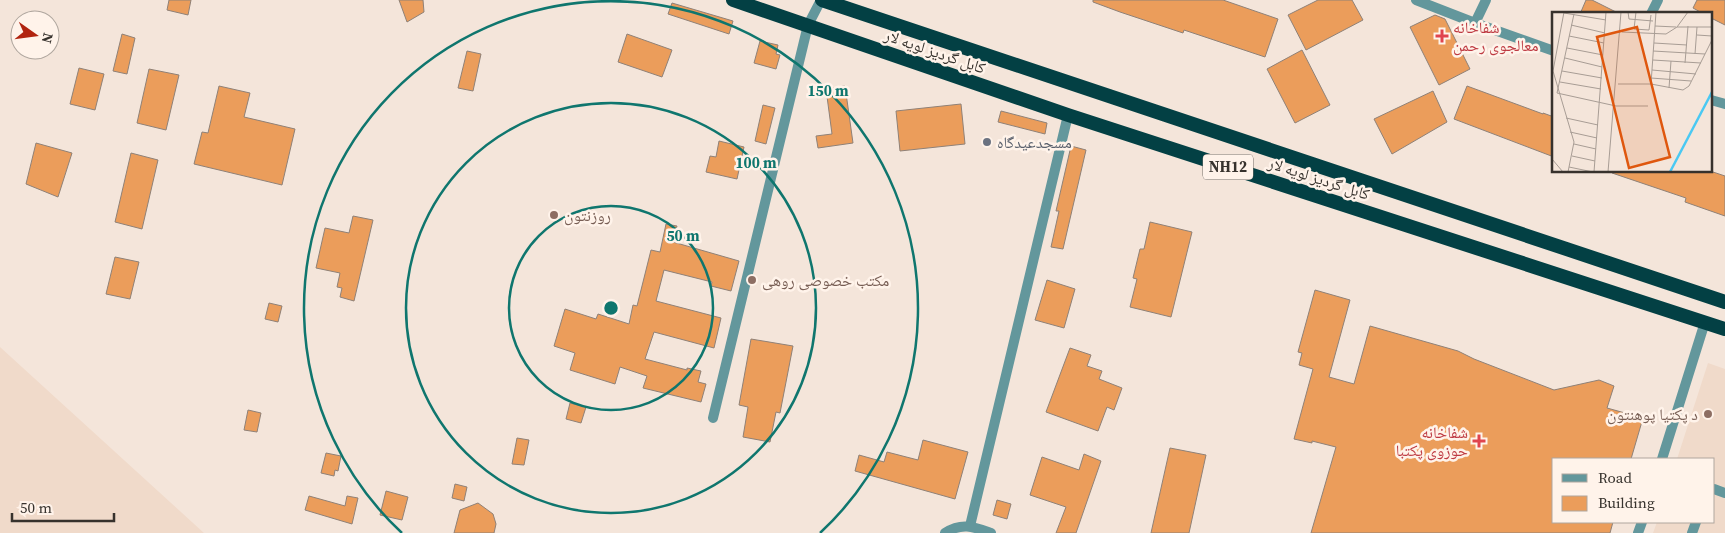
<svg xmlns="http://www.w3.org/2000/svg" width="1725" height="533" viewBox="0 0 1725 533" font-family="'Source Serif 4','Noto Naskh Arabic',serif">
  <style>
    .built { fill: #f0daca }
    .building { fill: #eb9d5b; stroke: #8f8177 }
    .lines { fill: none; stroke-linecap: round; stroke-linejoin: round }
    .minor { stroke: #63979c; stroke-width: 10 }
    .trunk { stroke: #034044; stroke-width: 14 }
    .ring { fill: none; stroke: #0f766e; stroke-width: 2.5 }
    .health-dot { fill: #e0444e; stroke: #fff3ea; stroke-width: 2 }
    .worship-dot { fill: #6b7280; stroke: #fff3ea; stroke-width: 2 }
    .education-dot { fill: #8d6e63; stroke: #fff3ea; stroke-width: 2 }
    .labels { text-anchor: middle; stroke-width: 5; stroke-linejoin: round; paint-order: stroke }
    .shield { fill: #fff3ea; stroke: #736c66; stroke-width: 1 }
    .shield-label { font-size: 15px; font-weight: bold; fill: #37322d }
    .health-label { font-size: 16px; fill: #be3a42; stroke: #fff3ea; text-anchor: start }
    .street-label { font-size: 16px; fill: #37322d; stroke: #fff3ea }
    .worship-label { font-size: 16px; fill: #5b616d; stroke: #fff3ea; text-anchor: start }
    .education-label { font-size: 16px; fill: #785e54; stroke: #fff3ea; text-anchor: start }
    .inset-river { fill: none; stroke: #4ac9f3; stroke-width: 2.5 }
    .inset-road { fill: none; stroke: #a89d95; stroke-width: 1 }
    .view { fill: #df570e; fill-opacity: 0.15; stroke: #df570e; stroke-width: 2.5 }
    .inset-edge { fill: none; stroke: #37322d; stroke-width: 2.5 }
    .centre { fill: #0f766e; stroke: #fff3ea; stroke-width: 2.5 }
    .ring-label { font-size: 15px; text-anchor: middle; font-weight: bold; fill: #0f766e; stroke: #fff3ea; stroke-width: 5; stroke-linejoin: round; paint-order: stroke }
  </style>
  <rect width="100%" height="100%" fill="#f4e5da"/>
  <!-- built -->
  <path class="built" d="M0,347L204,533H0Z
    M1708,363L1725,369V533H1653L1657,522H1714V459H1677Z"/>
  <!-- building -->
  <path class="building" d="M169,0H191L188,15L167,10Z
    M399,0H423L424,12L407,22Z
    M1093,0H1223L1278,19L1265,57L1184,30L1183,33L1120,12L1093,2Z
    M1318,0H1352L1363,20L1306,50L1288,15Z
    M1586,0H1592L1620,14H1580Z
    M1697,0H1725V25L1711,18V14H1704L1693,8Z
    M672,3L733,21L729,34L668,14Z
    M1435,15L1445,19L1470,69L1439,85L1410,27Z
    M122,34L135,38L127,74L113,71Z
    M627,34L672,50L662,77L618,62Z
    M760,41L778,45L776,54L780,55L776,69L754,63Z
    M1302,50L1330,105L1295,123L1267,69Z
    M467,51L481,54L473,91L458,88Z
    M79,68L104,74L95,110L70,104Z
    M149,69L179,75L166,130L137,123Z
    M219,86L250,93L244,117L295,129L282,185L194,164L202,132L208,133Z
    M845,86L853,143L818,148L816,136L832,134L826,89Z
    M1467,86L1543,114V113L1554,117V157L1454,119Z
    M1433,91L1447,122L1392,154L1374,119Z
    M961,104L965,144L900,151L896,111Z
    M763,105L775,108L766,144L755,141Z
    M1001,111L1047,123L1045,134L998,122Z
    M719,141L744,147L737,179L706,172L710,156L716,157Z
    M36,143L72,153L58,197L26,184Z
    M1071,146L1086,150L1063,249L1051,247L1059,211H1056Z
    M131,153L158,160L142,229L115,222Z
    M1612,171H1710L1725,176V216L1685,202L1686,198L1612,173Z
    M353,216L373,220L354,301L340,297L342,288L337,287L340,273L316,268L325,228L349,233Z
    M1150,222L1192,232L1171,317L1130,307L1137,279L1133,278L1140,249H1144Z
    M666,224L677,226L673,242L739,261L731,291L711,286L712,282L664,270L656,301L721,318L714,348L654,332L645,359L687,370V368L701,371L698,382L706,384L701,402L643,388L647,376L620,367L615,384L570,370L575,353L554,346L565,309L596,319L598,314L629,324L633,305L637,306L651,250L660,252Z
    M115,257L139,262L130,299L106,294Z
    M1047,280L1075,289L1064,328L1035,320Z
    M1315,290L1350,300L1329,377L1354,384L1370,326L1458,351L1474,359L1554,390L1599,380L1614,386L1607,408L1643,418L1631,459H1554V522H1613L1610,533H1311L1336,447L1312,441V443L1294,439L1313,369L1299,365L1302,353L1298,352Z
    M269,303L282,306L278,322L265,319Z
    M751,339L793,346L780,413L776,412L770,442L743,437L748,407L739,405Z
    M1070,348L1091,355L1087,366L1102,371L1099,379L1122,388L1114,410L1107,407L1098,431L1046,412Z
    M570,403L586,407L581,423L566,419Z
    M248,410L261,413L257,432L244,430Z
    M517,438L529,440L524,465L512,464Z
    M923,440L968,452L955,499L855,471L859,455L884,462L887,452L918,460Z
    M1170,448L1206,455L1189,533H1151Z
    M326,453L341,456L338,471L335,470L334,476L321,473Z
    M1084,454L1101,461L1076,533H1056L1066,507L1030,495L1042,457L1079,470Z
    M455,484L467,487L464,501L452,498Z
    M386,491L408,497L402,520L380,515Z
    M309,496L345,506L347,496L358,498L352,524L305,510Z
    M997,500L1011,504L1007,519L993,515Z
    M478,503L493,514L496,524L494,533H454L460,510Z"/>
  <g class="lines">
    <!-- minor -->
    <path class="minor" d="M1416,0L1475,23L1554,51
      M1651,14L1658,0
      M1475,23L1486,0
      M1711,100L1725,104
      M713,418L808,25L821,0
      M1662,459L1705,322
      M1714,489L1725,493
      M970,526L1068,115
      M945,533C962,522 974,527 991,533
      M1638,533L1642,522
      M1692,533L1696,522"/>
    <!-- trunk -->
    <path class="trunk" d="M733,0L1068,115L1725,329
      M822,0L1725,302"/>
  </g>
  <!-- distance rings -->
  <g class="ring">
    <circle cx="611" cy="308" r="102"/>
    <circle cx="611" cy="308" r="205"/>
    <path d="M402 533A307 307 0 1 1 820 533"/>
  </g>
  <!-- markers -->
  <g class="health-dot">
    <path d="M1439.5 28.5h5v5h5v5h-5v5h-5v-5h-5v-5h5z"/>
    <path d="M1476.5 433.5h5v5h5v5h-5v5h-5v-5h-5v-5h5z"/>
  </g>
  <circle class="worship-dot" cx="987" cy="142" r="5"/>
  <g class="education-dot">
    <circle cx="554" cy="215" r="5"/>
    <circle cx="752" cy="280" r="5"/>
    <circle cx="1708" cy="414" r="5"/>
  </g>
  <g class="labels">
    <!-- shield labels -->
    <rect class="shield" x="1203" y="154.5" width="50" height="25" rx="4"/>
    <g class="shield-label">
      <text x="1228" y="172">NH12</text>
    </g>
    <!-- health labels -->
    <g class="health-label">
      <text x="1453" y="33">شفاخانه<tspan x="1453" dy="18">معالجوی رحمن</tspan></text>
      <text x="1468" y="438" text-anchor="end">شفاخانه<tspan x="1468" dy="18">حوزوی پکتبا</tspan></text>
    </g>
    <!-- street labels -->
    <g class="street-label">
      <text transform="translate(935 51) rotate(19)" y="6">کابل گردیز لویه لار</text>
      <text transform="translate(1319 178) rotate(18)" y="6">کابل گردیز لویه لار</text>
    </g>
    <!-- worship labels -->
    <g class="worship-label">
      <text x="997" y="148">مسجدعیدگاه</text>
    </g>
    <!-- education labels -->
    <g class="education-label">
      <text x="564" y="221">روزنتون</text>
      <text x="762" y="286">مکتب خصوصی روهی</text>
      <text x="1698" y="420" text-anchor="end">د پکتیا پوهنتون</text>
    </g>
  </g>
  <!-- overview -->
  <g transform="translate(1552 12)">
    <rect width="160" height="160" fill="#f4e5da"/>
    <path class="inset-river" d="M118,160L160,80"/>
    <path class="inset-road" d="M12,0L1,59L22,130L16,160M76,0L77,7L101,9M84,0L82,17L97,18L99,3M12,1L54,8M22,2L5,81L64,94H96M19,13L53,21M103,14L124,15M125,15H160M70,20L114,22L125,15L136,0M145,23L160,24M17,24L52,31M102,31L135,33M15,36L51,43M101,39L153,42M143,42L145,15M13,46L50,55M101,48L149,51M133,51L136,14M100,58L144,62M10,59L50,66M99,66L139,69M8,70L49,77M66,72H99L131,78L137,74L160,28M99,72L104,0M117,76L119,49M14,106L46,113M18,120L45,126M22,132L44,137M20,144L43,149M0,147L11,160M17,155L41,160M42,160L54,0M56,160L69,0"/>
    <path class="view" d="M85,15L118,145L77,156L45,25Z"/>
    <rect width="160" height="160" class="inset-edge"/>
  </g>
  <circle cx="611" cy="308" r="8" class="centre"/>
  <g class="ring-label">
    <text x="828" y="96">150 m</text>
    <text x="756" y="168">100 m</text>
    <text x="683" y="241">50 m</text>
  </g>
  <!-- legend -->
  <rect x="1552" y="458" width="162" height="65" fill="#fff3ea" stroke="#afa69e"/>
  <rect x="1562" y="474" width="25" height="8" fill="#63979c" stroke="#afa69e"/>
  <text x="1598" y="483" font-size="15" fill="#37322d">Road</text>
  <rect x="1562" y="496" width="25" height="15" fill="#eb9d5b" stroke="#afa69e"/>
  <text x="1598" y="508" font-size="15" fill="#37322d">Building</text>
  <!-- north arrow -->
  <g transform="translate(35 35) rotate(104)"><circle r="24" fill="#fff3ea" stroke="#afa69e"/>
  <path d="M0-4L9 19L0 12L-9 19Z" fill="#b1230f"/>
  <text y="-8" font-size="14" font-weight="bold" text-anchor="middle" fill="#37322d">N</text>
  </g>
  <!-- scale -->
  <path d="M12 513v8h102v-8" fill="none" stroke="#37322d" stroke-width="2.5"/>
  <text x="20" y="513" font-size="15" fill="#37322d" stroke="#fff3ea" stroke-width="4" paint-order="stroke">50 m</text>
</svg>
